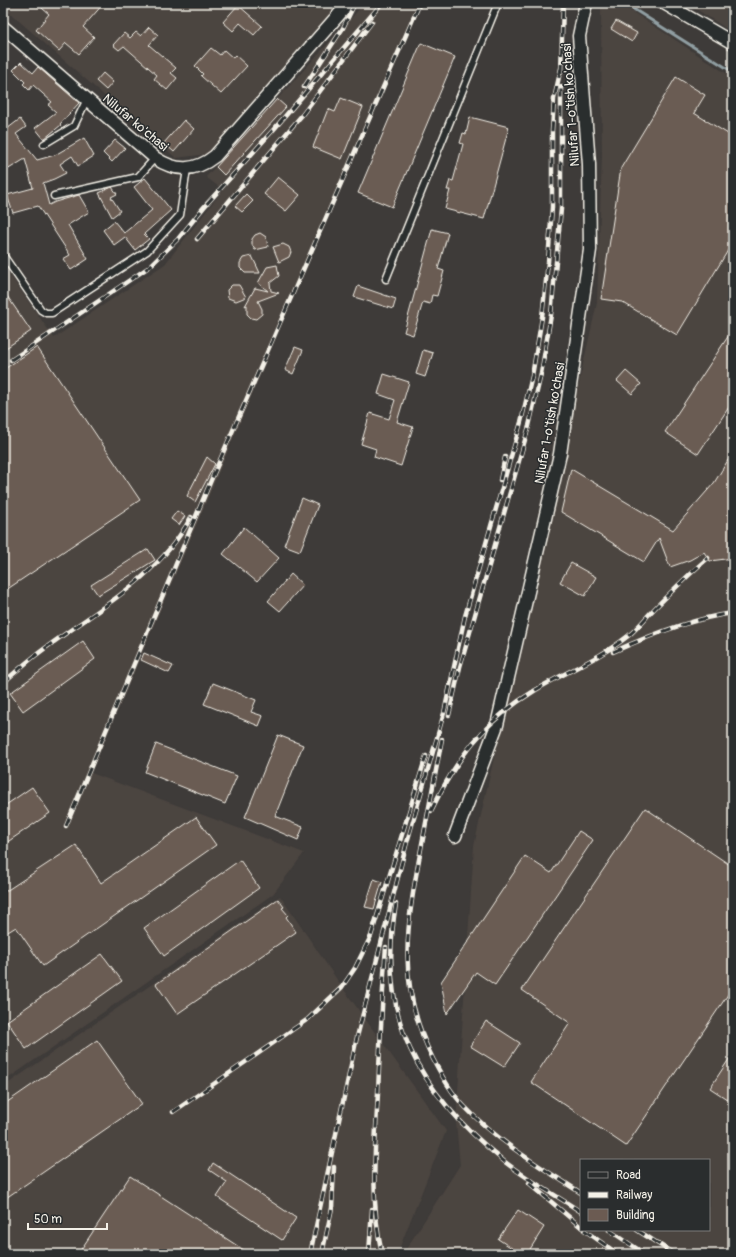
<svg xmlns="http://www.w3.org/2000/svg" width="736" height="1257" viewBox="0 0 736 1257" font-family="Pangolin,sans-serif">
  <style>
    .built { fill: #4c4540; fill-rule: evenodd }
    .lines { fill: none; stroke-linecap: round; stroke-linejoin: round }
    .stream { stroke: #909ea2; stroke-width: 3 }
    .building { fill: #6b5b52; stroke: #f4f1e8 }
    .lane-casing { stroke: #f4f1e8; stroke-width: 9 }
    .street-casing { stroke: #f4f1e8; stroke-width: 15 }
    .lane { stroke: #2a2d2e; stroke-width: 6 }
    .street { stroke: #2a2d2e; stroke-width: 12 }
    .rail-casing { stroke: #f4f1e8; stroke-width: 4.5 }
    .rail { stroke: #2a2d2e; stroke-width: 3; stroke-dasharray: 9; stroke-linecap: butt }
    .labels { text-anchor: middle; stroke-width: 3; stroke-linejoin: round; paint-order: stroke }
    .street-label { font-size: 13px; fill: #f4f1e8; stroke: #2a2d2e }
  </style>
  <rect width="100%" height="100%" fill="#3e3b39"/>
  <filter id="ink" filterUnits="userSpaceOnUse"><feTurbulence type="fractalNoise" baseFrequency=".025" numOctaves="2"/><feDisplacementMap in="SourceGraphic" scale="8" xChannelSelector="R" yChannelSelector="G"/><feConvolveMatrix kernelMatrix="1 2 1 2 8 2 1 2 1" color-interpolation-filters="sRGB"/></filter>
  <g filter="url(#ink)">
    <!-- built -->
    <path class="built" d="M3,3H343L207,154L176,158L3,7Z
      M365,3H418L91,773L304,853L273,894L3,1082V265L54,338L165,264L223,190L206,177Z
      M601,3H619L733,78V1254H403L460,1165L456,1122L474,846L597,303L602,157ZM581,1160H709V1230H581Z
      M687,3H733V33Z
      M280,896L342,987L446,1131L397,1254H3V1087Z"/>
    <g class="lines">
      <!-- stream -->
      <path class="stream" d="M624,3L733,72"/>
    </g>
    <!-- building -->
    <path class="building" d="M36,3H104L83,27L94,37L79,54L66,43L59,51L36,30L49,14Z
      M238,5L262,26L254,35L240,23L233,31L223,22Z
      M616,21L637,33L632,42L611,29Z
      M149,27L158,35L149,45L176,68L171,73L177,78L167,90L154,79L157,75L124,46L119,50L113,45L124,33L130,38L136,32L141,36Z
      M421,43L455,57L392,207L358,193Z
      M211,48L220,55L224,50L233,58L235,55L247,66L221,94L201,76L203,74L195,66Z
      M21,62L33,73L38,67L79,103L60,124L61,125L44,139L35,128L56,112L48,105L52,102L33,85L29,90L23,84L25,82L13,70Z
      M103,73L113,82L106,90L96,81Z
      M676,77L705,95L694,113L733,137V242L677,335L622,302L601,299L621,168Z
      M341,98L363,107L342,159L313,147L328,109L335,112Z
      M277,99L286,107L224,175L216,167Z
      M470,117L509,127L484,219L445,209L450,190H447L450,180L453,181L463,144L460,143L463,133L466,134Z
      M20,119L26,127L16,134L37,160L55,155L84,138L94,156L78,166L72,156L60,164L66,173L54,179L43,183L49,205L55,202L79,195L89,212L68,225L88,259L71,270L63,259L70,255L38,206L13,213L7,195L33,188L25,159L7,170L3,164V132Z
      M184,120L194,129L174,152L164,143Z
      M115,140L125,148L112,162L103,153Z
      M278,177L300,195L286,211L264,194Z
      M145,178L171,210L144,234L149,239L135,250L125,237L114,245L103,230L114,221L124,233L152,210L134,187Z
      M112,187L117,194L111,197L120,211L112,217L99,193Z
      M246,194L253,201L242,212L235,206Z
      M432,229L448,233L438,269L444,271L437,296L432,295L430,304L423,302L413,335L404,332Z
      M260,233L266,237L268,247L255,250L252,245V239L255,235Z
      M283,244L289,247L291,252L289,257L279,262L273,247Z
      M252,256L260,273H245L240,268V263L243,258Z
      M277,265L279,276L270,283L271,291L279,293L258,301L262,309V314L256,319L251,318L247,314V305L245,306L255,288L268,291L258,283L267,267Z
      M232,285H239L246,297L236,301L228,298L227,290Z
      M358,286L396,299L393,309L354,297Z
      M3,290L31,331L3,350Z
      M733,329V401L698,454L665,432Z
      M37,347L140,500L3,592V370Z
      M295,347L303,350L293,374L285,370Z
      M423,350L433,353L425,377L416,374Z
      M626,371L641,384L632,394L617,381Z
      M384,374L409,382L397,422L413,427L401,466L374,457L376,449L361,444L370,413L389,419L395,400L378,394Z
      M733,452V558L710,561L704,552L690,560L670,567L659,538L644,562L561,512L571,469L673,530L714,483Z
      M207,457L215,464L195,502L187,496Z
      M302,498L318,505L300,551L284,545Z
      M177,511L185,516L179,525L171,519Z
      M244,527L279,558L257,582L223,554Z
      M148,549L155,560L98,595L91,585Z
      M571,563L596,577L585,596L560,582Z
      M291,574L303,585L280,611L268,601Z
      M83,641L95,659L23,711L10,693Z
      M144,653L173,666L169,673L141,660Z
      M213,683L256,700L251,712L263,716L259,726L204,704Z
      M278,735L303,745L275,816L303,827L298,840L245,817Z
      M156,744L237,776L225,804L145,772Z
      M32,787L50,813L3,845V807Z
      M645,808L733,867V987L626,1146L531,1082L570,1023L522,990Z
      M196,817L216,845L43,966L16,927L3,935V893L76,845L101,883Z
      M579,831L593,840L495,985L476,972L447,1014L441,982L525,856L551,873Z
      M240,860L259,888L164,956L144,928Z
      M374,879L382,882L374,909L365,907Z
      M278,899L284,907L282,908L288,915L286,917L296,932L177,1014L156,984Z
      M102,954L122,981L26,1049L7,1021Z
      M486,1021L520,1043L504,1067L470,1046Z
      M97,1040L142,1104L3,1200V1105Z
      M733,1053V1103L710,1088Z
      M213,1163L296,1218L282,1240L217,1197L227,1182L209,1170Z
      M130,1176L250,1254H78Z
      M518,1210L544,1227L527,1254H521L498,1239Z"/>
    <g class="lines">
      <!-- lane casing -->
      <g class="lane-casing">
        <path id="lane" d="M44,144L74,126L87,99
          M54,196L138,177L155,158
          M3,255L41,310L46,313H52L147,251L180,215L187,169
          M386,279L498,3"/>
      </g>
      <!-- street casing -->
      <g class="street-casing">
        <path id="street" d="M664,3L733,43
          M3,27L155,158C176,172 195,172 215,156L349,3
          M455,836L497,725L560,454L590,250L589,164L579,36L586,3"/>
      </g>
      <!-- lane -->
      <use href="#lane" class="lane"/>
      <!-- street -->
      <use href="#street" class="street"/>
      <!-- rail casing -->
      <g class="rail-casing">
        <path id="rail" d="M561,73L563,3
          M304,87L343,28L355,3
          M197,239L302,115L372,22
          M11,360L149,267L178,239L204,207L275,128L382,3
          M500,480L505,457
          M613,652C648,636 695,618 733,613
          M3,683C12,675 21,667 31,659C86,615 156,583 191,517
          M449,715L460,667L529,426L541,374L551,315L561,209V87
          M442,739C435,776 428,813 421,849C406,927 396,985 433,1059C442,1076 451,1093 465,1107C498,1142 541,1167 581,1193
          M431,811C456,759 483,722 534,691C565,672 599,659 628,636C638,628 646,617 655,608C672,591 689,574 708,558
          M66,826L212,478L420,3
          M396,904C376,1018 418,1092 505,1162C528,1180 556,1195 581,1212
          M173,1112L308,1019L342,987L355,968L371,936L426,756
          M529,1183L581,1227
          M584,1230L618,1254
          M609,1230L645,1254
          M637,1230L674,1254
          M310,1254L357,1037L406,846L444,713L465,616L521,422L532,376L542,317L548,262L552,207V131L554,99L561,68
          M322,1254L332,1208L334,1167
          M369,1254L372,1209
          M382,1254C370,1202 375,1146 378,1093C380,1044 382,995 386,947"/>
      </g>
      <!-- rail -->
      <use href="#rail" class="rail"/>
    </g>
  </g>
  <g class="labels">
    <!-- street labels -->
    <g class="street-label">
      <text transform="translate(570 105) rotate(-94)" y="5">Nilufar 1-o'tish ko'chasi</text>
      <text transform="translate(136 122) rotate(40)" y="5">Nilufar ko'chasi</text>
      <text transform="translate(549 423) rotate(-80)" y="5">Nilufar 1-o'tish ko'chasi</text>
    </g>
  </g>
  <!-- margin -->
  <rect width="736" height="1257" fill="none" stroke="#2a2d2e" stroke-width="16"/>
  <rect x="8" y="8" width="720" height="1241" fill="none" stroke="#f4f1e8" stroke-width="1.5" filter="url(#ink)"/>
  <!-- legend -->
  <rect x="580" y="1159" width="130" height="72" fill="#2a2d2e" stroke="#7b7b78"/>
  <rect x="588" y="1172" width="20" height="6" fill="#2a2d2e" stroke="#7b7b78"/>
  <text x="616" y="1179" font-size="12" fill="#f4f1e8">Road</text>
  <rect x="588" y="1192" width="20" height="6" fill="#f4f1e8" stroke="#7b7b78"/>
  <text x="616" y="1199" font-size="12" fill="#f4f1e8">Railway</text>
  <rect x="588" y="1209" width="20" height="12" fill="#6b5b52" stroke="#7b7b78"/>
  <text x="616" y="1219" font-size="12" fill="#f4f1e8">Building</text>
  <!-- scale -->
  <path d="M28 1223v6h79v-6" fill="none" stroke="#f4f1e8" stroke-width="2"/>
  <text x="34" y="1223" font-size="12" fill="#f4f1e8" stroke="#2a2d2e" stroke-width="3" paint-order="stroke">50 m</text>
</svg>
